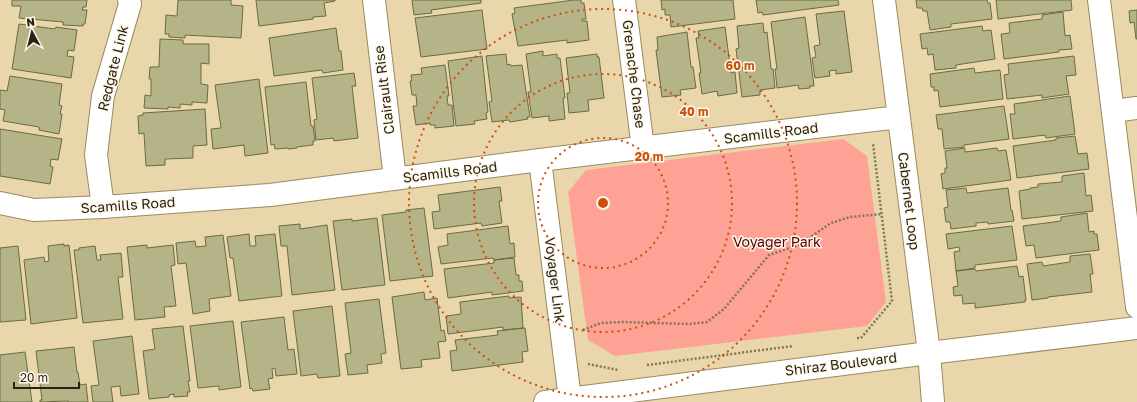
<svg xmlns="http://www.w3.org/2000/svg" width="1137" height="402" viewBox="0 0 1137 402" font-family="'Golos Text',sans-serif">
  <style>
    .green { fill: #fea296 }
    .building { fill: #b4b488; stroke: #6b6b41 }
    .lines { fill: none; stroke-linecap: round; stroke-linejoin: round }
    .street-casing { stroke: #9b8a61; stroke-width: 24 }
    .path { stroke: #817558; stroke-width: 2.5; stroke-dasharray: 2 2; stroke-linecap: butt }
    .street { stroke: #fff; stroke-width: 22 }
    .ring { fill: none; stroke: #cc510d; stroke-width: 2; stroke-dasharray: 2 4 }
    .labels { text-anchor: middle; stroke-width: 3; stroke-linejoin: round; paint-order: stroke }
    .street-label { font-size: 14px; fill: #2a2313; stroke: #fef9ec }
    .park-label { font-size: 14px; fill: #560003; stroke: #fef9ec }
    .centre { fill: #cc510d; stroke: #fef9ec; stroke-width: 2 }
    .ring-label { font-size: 12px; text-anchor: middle; font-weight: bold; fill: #cc510d; stroke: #fef9ec; stroke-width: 3; stroke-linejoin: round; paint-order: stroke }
  </style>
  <rect width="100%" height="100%" fill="#e9d6ab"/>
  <!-- green -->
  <path class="green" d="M843,139L867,156L886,302L867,326L615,356L588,340L568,192L586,170Z"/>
  <!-- building -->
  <path class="building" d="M12,0H87L86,7H83L82,10H87L85,24H83V26L63,25V22L19,18L21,6H12Z
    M178,0H231V5L243,6L241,38L185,35V38L169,37V34H165L166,15L177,16Z
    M256,0H335V1L324,3L326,16L313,17V19L259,26Z
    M412,0H481V3L431,10L432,13L414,15Z
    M574,0H581V3H584L586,19H582V21H587L589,40L567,43V40L518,46L512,14L515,13L514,8Z
    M661,0H733L735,19L671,27L670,15H665V9L662,10Z
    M756,0H838L839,5L763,15L762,12L758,13Z
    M916,0H987L988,3H990L992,19L951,24V27L930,30L927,11H923L922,8H917Z
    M996,0H1071L1072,10L998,19Z
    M482,10L487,49L421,57L415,18Z
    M1137,10V39H1136L1134,22L1130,23L1129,11Z
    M844,11L852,72L836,74V70L829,71L830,76L815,78L812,58L816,57L814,46L820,45L816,14Z
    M1063,12L1065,36L1070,35L1072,49L1059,50V52L1004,59L1001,34L1010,33L1009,23L1042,19V15Z
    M805,17L814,86H810V88L799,89L798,85L777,88L775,69H777L771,22Z
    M763,23L764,33L767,32L771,69H773L775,88L760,90V95L742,97L736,49L739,48L737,26Z
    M19,24L55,29L56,27L77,30L74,51L68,50L67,56L74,57L71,78L12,69Z
    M982,26L983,31L991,30L995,59L956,65V68L935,70L933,54L928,55L927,48L922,49L920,34Z
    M725,27L731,73L735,72L737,93L718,96L717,91L702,94L699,73H701L696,38H699L698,31Z
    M336,28L339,51H341L343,70L323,73L322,70L274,76L269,38Z
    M687,32L691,67H693L696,88L680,90L681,95L662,97L656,50H658L657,37Z
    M160,39L183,40V44H209V64L201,63V84L208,85L207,103L192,102V105L180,104V108L168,107V109L144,108L145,95L151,96V79H149L150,67H159Z
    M543,51V56L557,54V58H560L565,98H563L565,119L549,121V116L532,118L528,92H531L526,54Z
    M506,54L507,65L510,64L511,66L522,65L530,117H527L528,119L510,122L509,120L492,122L489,102L492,101L486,56Z
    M597,54V57H599L604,98L588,100L589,111L569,113L567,93H570L566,58Z
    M482,56L488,112L486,113L487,119L474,121L475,124L456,126L448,61Z
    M1074,56L1076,75L1066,76L1069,94L1042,98V95L1007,99L1004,75L1009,74L1008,64Z
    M445,65L449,96H447L448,105H452L454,126L435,128V125H430V123L416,125L413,106H417L416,95H412L410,81H412L411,75L422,74L421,68Z
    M974,68L975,73L1000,70L1003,99L940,107L938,90L934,91V87H931L930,74Z
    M354,73L356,86H352L358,138L334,141L333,138L316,140L314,120L317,119L312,78Z
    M10,76L62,84L59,105L62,106L60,114H62L59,134L39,130V127L3,121L5,110L0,109V90L7,91Z
    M259,79L268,153L245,156L244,145L213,149L211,129L221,128L215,85Z
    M306,82L311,126H313L315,141H313V145L297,147V148L288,149V148L275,149L274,144L271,145L265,87Z
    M1070,96L1075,134L1046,138L1045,135L1013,139L1010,114H1015L1014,104Z
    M1004,106L1009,139L964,145V147L944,149L942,129H938L936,115Z
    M205,109L207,145L193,146V158L165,159V165L146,166L144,133L139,134L138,116L143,115V113Z
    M0,129L62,139L58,160L51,159L50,166L53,167L50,184L0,176Z
    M1075,136L1078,154L1087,153L1089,169L1017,178L1013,146L1056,140V138Z
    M965,148V152L997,148L998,151L1006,150L1011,180L943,189L941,174L945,173V168H947L945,151Z
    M1084,173L1086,196L1091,195L1093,211L1022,219L1019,191L1030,189V188L1038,187V184L1062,182V176Z
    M500,187L502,201H499L502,223L482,226L481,223L434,229L432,212L440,211L438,195Z
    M966,188L967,193L1008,188L1011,210H1012L1014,221L988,224V222L976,223V226L951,229L950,222H946L944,208L948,207L946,190Z
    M424,208L433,276L390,281L382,215L406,212V210Z
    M1087,213L1089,232L1094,231V234H1097L1099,250L1036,258L1034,245L1026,246L1023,226L1061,221V217Z
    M377,218L385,285L342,290L333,221L352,219V221Z
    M300,224V229L327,225L335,290L292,295L287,246H281L279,226Z
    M508,226L510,244L514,243L515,257L494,260L493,258L441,264L438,247L448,245L447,234Z
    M1012,226L1017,260L975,265V268L956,271L954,252L960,251L959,247L948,249L946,234Z
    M249,234L250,246H256L255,236L275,234L282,296L239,301L233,258H230L227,237Z
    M223,235L231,296L209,299L210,311L193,314L186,263L178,264L176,243L195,241L196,247L206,246L205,237Z
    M64,244V246L69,245L77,318L31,324L24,260L44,257L45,262L49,261L48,246Z
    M147,245V248L173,245L175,265L171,266L176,306L164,307L165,317L135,320L127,247Z
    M18,246L26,320L0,322V248Z
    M95,246L97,260H101L100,255L121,253L123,277H118L123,319L83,323L74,250H79V248Z
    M1090,254L1093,274H1090L1092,292L1048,297V298L1032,300L1027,264L1042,262L1043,266L1070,262V256Z
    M514,258L516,275H519V281H522L523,291L492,295V292L448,298L444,269L494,263V260Z
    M1017,266L1019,277L1023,276L1026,300H1025V302L975,308V303L963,304L962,295L954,296L953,287L958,286L956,271L975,269L976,271Z
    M424,292L425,300L437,298L441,331L444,330L446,341L438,342L440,358L421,360L422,367L401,369L392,297Z
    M509,296V298L521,297L523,328L503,330V327L448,334L446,316L461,314L460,302Z
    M379,299L386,353L381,354L382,363L367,365L368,373L348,375L345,354L351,353L345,303Z
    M332,306L340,376L318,378L317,374L301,376L293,311Z
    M284,317L288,350L294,349L297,374L276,376L275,368L272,369L273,378L268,379L270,389L253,391L252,388L250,389L241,322Z
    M233,321L241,387L219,390V386L198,388L190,326Z
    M183,326L190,381H188L190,392H187L188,396L174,397V394L169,395V397L149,399L143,351L155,349L152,329Z
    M525,328L528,351L522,352L523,362L452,371L450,351L457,350L455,340L498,335L497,331Z
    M132,336L139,394L121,396L120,386L111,387L113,402H93L91,386L99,385L93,341Z
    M74,347L77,372H78L80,385L86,384L88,402H68V401L40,402V400H42L36,351Z
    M25,352L32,402H0V355Z"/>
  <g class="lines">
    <!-- street casing -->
    <g class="street-casing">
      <path id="street" d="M374,0L395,179
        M624,0L643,148
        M884,0L929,353L933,402
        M1099,0L1137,307
        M1113,111L1137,108
        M540,160L570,399
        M0,203L34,210L103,207L270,195L540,160L899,117
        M103,207L96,155L103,96L130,4L129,0
        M545,402L929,353L1137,328"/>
    </g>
    <!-- path -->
    <path class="path" d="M583,330L601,323L623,322L690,324L707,322L724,309L769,255L799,245L831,223L850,217L882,214
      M857,338H861L892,301L873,143
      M588,364L618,370
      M647,365L793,346"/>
    <!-- street -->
    <use href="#street" class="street"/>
  </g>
  <!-- distance rings -->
  <g class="ring">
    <circle cx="603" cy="203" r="65"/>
    <circle cx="603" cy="203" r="129"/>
    <circle cx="603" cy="203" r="194"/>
  </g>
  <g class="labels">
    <!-- street labels -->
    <g class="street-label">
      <text transform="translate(113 68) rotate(-76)" y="5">Redgate Link</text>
      <text transform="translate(634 74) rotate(83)" y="5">Grenache Chase</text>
      <text transform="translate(384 90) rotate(-97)" y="5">Clairault Rise</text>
      <text transform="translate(771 133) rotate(-7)" y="5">Scamills Road</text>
      <text transform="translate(450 172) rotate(-7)" y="5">Scamills Road</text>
      <text transform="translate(909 201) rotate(83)" y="5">Cabernet Loop</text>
      <text transform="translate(128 205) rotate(-4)" y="5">Scamills Road</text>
      <text transform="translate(555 280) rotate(83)" y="5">Voyager Link</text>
      <text transform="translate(841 364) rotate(-7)" y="5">Shiraz Boulevard</text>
    </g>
    <!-- park labels -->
    <g class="park-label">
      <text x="777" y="247">Voyager Park</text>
    </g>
  </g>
  <circle cx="603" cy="203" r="6" class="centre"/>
  <g class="ring-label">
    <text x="740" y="70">60 m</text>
    <text x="694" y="116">40 m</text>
    <text x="649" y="161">20 m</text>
  </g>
  <!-- north arrow -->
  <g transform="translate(32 32) rotate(353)" stroke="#fef9ec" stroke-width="3" paint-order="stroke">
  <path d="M0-3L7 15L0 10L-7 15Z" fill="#2a2313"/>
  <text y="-6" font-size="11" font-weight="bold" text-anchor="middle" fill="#2a2313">N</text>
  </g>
  <!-- scale -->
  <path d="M14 382v6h65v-6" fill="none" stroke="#2a2313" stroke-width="2"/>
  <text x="20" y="382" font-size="12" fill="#2a2313" stroke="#fef9ec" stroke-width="3" paint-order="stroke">20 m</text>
</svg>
